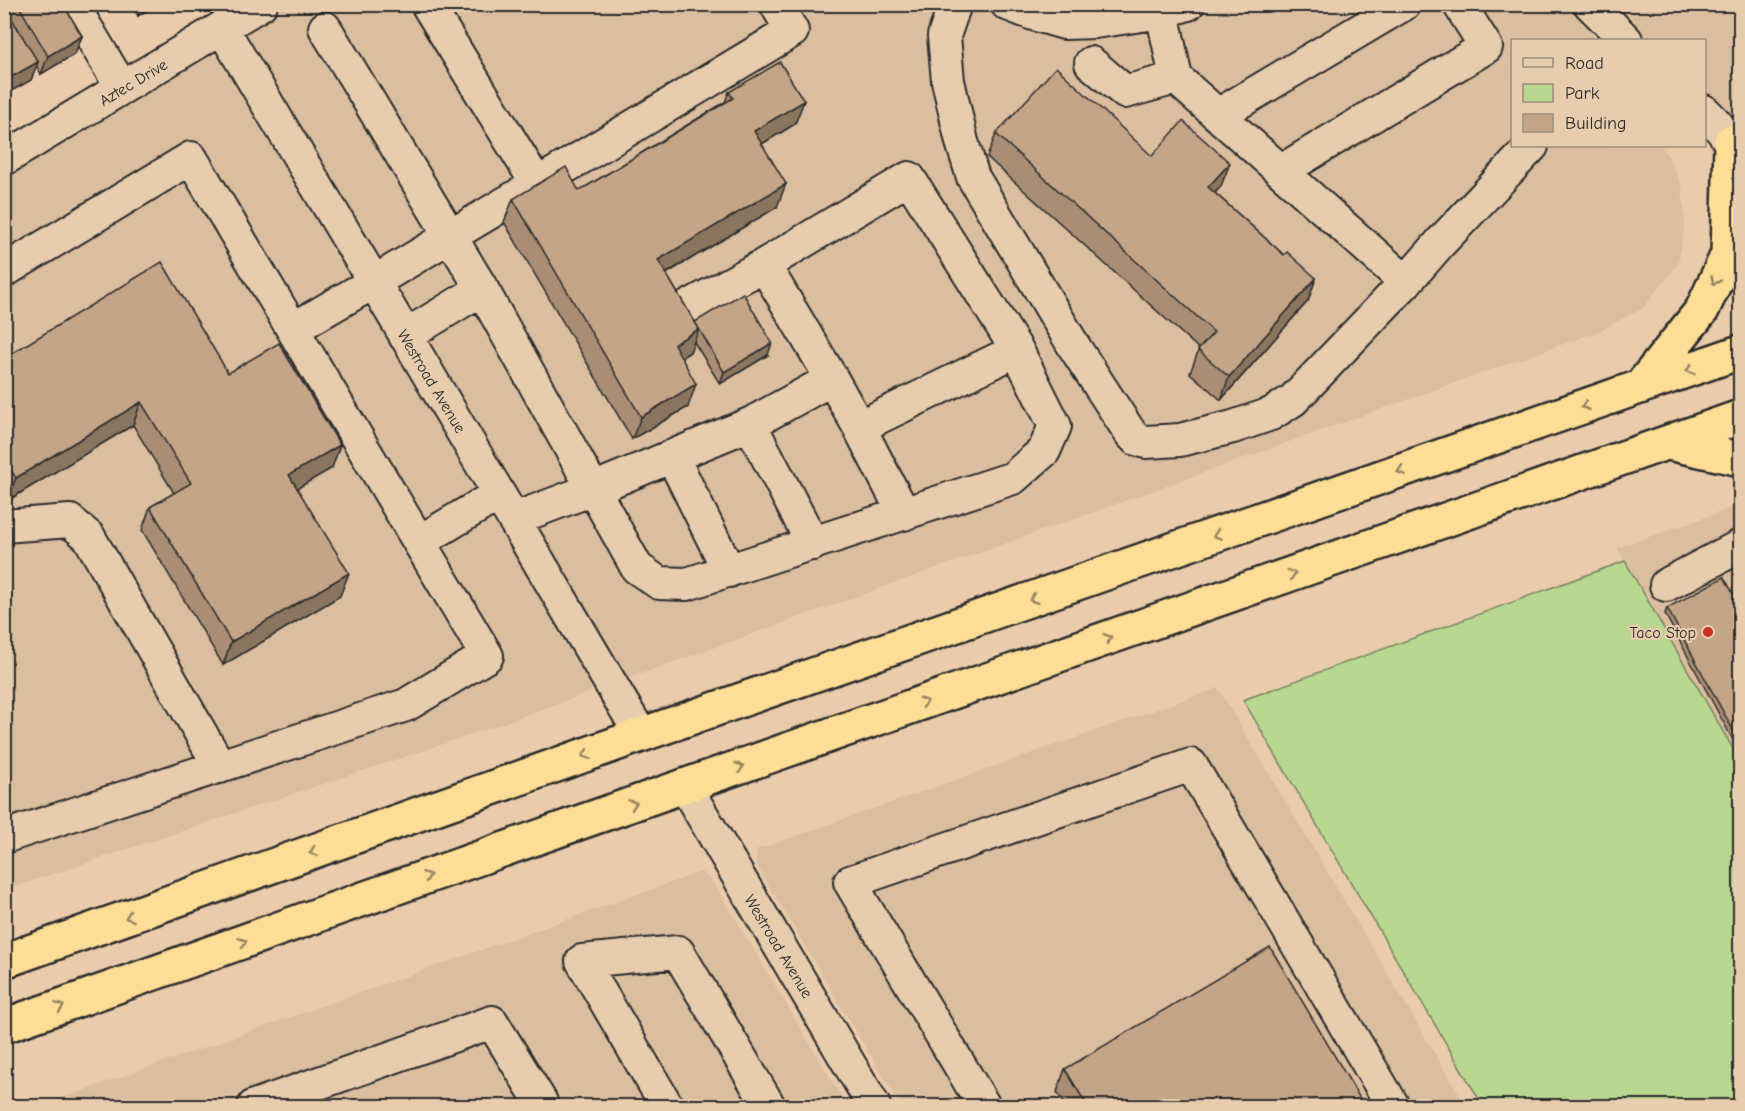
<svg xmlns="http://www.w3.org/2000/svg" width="1745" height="1111" viewBox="0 0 1745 1111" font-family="'Comic Neue',sans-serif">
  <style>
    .built { fill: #dbbd9f }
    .green { fill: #b8d790; stroke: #72815e; stroke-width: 1.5 }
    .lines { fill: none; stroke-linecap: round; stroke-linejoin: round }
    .minor-casing { stroke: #2b2b2b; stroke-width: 36 }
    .highway-casing { stroke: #2b2b2b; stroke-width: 38 }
    .minor { stroke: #e7ccae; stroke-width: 32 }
    .highway { stroke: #fedd96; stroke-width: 33 }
    .wall { fill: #a98e75; stroke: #2b2b2b; stroke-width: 1.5 }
    .shaded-wall { fill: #8a745f; stroke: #2b2b2b; stroke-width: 1.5 }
    .building { fill: #c5a588; stroke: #2b2b2b; stroke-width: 1.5 }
    .oneway { stroke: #948460 }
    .poi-dot { fill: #c8321e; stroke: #e7ccae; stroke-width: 2 }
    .labels { text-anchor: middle; stroke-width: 4.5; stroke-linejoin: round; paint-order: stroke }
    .street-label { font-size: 16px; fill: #2b2b2b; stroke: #e7ccae }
    .poi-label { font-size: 16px; fill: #2b2b2b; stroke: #e7ccae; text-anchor: end }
  </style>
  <rect width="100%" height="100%" fill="#eaccac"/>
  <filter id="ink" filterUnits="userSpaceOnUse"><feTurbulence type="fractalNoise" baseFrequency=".0167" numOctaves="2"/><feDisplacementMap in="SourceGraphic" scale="12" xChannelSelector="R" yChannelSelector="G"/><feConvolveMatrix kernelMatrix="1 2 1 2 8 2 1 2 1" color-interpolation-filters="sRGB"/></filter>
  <g filter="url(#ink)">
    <!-- built -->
    <path class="built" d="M1007,4L1033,14L1188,4L1575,5L1596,40H1512V146H1661L1667,155L1682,185L1685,224L1678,264L1643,308L1597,332L461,738L5,890V159L261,5Z
      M1590,5H1740V161L1705,111L1704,40H1626Z
      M1740,505V761L1617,548Z
      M1218,688L1466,1106H901L760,871L756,862V850Z
      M701,872L714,883L847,1106H40Z"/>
    <!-- green -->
    <path class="green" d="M1625,561L1740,761V1106H1483L1243,700Z"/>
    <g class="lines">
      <!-- minor casing -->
      <g class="minor-casing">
        <path id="minor" d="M72,4L122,88
          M427,4L537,184
          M955,4L944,36L948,81L962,142L973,177L1075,348L1131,434L1136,439L1146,442L1180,440L1233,427L1271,414L1293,400L1406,282L1441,242L1532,146
          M1007,4L1033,14L1064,23L1095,22L1162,12L1188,4
          M1590,4L1626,40
          M1162,12L1176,78L1406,282
          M222,28L374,282L641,735
          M325,28L482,289
          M1091,63L1125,92L1176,78
          M1704,111C1721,127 1730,140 1740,161
          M1218,115L1404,4
          M4,159L261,4
          M1281,171L1486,47L1459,4
          M4,271L191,158L419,542
          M682,310L764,265
          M293,329L374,282L792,31L776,4
          M405,336L482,289L637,568L659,583L687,584L1013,478L1044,451L1055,426L1017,350L859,427L832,379L750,424L593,489L514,519
          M832,379L764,265L909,178L1017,350
          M750,424L813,544
          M859,427L904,514
          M672,456L729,571
          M4,526L70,521L89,537L220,767
          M1666,585L1740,546
          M685,786L874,1106
          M4,837L406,705L487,656L419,542L499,494
          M254,1106L492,1022L541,1102
          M667,1106L582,961L678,952L769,1106
          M984,1106L850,882L1191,765L1393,1106"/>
      </g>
      <!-- highway casing -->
      <g class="highway-casing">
        <path id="highway" d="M1640,387L1702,310L1728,254L1731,142
          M1668,443L1740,459
          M4,961L641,735L1740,352
          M4,1026L581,822L1740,417"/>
      </g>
      <!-- minor -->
      <use href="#minor" class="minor"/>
      <!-- highway -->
      <use href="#highway" class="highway"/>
    </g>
    <!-- wall -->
    <path class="wall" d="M4,4H63L82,36L75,54L41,74L36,65L31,80L4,95Z
      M131,4H157L138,16Z
      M729,92L795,124L762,144L777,207L666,274L695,322L768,355L720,384L694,342L690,352L682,357L688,407L632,439L504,222L513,199L579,191L725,102Z
      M996,134L1152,156L1221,186L1215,193L1284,255L1316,278L1308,301L1221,400L1190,373L1199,349L987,157Z
      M4,358L228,373L332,468L297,488L340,596L223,665L142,530L150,507L174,493L133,425L7,501L4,497Z
      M1740,606V753L1665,614L1667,608Z
      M1065,1069L1365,1107H1066L1057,1092Z"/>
    <!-- shaded-wall -->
    <path class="shaded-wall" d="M142,4H157L138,16Z
      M82,36L75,54L41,74L48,56Z
      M38,62L31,80L4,95V81Z
      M804,101L795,124L745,154L754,131Z
      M1230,163L1221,186L1200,210L1208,187Z
      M786,184L777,207L650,283L658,260Z
      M1316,278L1308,301L1221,400L1229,377Z
      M699,329L690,352L666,367L674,344Z
      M772,343L768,355L720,384L724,372Z
      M696,384L688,407L632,439L641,417Z
      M141,402L133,425L7,501L16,478Z
      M340,445L332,468L281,498L289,475Z
      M349,573L340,596L223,665L231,642Z"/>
    <!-- building -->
    <path class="building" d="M18,4H63L82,36L48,56Z
      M4,6L38,62L4,81Z
      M780,62L804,101L754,131L786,184L658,260L699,329L674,344L696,384L641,417L513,199L566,167L579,191L733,98L729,92Z
      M1056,67L1152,156L1183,121L1230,163L1208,187L1284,255L1287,252L1316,278L1229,377L1198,350L1214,332L996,134Z
      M162,262L228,373L279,343L340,445L289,475L349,573L231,642L150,507L191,483L141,402L16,478L4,460V358Z
      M743,293L772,343L724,372L695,322Z
      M1724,577L1740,606V743L1667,608Z
      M1270,947L1365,1107H1088L1065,1069Z"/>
    <!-- one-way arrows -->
    <defs><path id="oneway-chevron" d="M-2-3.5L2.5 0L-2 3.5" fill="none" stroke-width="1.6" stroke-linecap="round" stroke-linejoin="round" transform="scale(1.5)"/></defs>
    <g class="oneway">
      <use href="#oneway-chevron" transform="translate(1715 281) rotate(115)"/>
      <use href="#oneway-chevron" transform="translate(1690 370) rotate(161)"/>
      <use href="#oneway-chevron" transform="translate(1585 406) rotate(161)"/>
      <use href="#oneway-chevron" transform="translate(1401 471) rotate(161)"/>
      <use href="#oneway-chevron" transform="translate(1217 535) rotate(161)"/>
      <use href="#oneway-chevron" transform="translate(1292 574) rotate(-19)"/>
      <use href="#oneway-chevron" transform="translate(1033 599) rotate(161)"/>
      <use href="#oneway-chevron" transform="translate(1108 638) rotate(-19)"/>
      <use href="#oneway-chevron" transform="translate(924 702) rotate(-19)"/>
      <use href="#oneway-chevron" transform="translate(586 755) rotate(160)"/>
      <use href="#oneway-chevron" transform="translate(740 767) rotate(-19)"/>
      <use href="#oneway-chevron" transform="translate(633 804) rotate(-19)"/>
      <use href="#oneway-chevron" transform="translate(313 852) rotate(161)"/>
      <use href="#oneway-chevron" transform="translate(427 876) rotate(-20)"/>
      <use href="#oneway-chevron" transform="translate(129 917) rotate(161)"/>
      <use href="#oneway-chevron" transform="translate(243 942) rotate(-20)"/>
      <use href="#oneway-chevron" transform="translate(60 1007) rotate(-20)"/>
    </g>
  </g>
  <!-- markers -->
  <circle class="poi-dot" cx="1708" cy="632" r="6"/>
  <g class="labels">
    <!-- street labels -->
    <g class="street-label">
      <text transform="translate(133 82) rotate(-31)" y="6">Aztec Drive</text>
      <text transform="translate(432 381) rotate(59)" y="6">Westroad Avenue</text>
      <text transform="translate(779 946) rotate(59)" y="6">Westroad Avenue</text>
    </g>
    <!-- poi labels -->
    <g class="poi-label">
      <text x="1696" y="638">Taco Stop</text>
    </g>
  </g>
  <!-- margin -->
  <rect width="1745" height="1111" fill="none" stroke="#e7ccae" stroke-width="24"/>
  <rect x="12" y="12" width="1721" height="1087" fill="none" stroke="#2b2b2b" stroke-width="2" filter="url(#ink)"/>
  <!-- legend -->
  <rect x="1511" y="39" width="195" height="108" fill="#e7ccae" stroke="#9c8c7a" stroke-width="1.5"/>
  <rect x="1523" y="58" width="30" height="9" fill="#e7ccae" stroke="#9c8c7a" stroke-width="1.5"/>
  <text x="1565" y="69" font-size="18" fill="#2b2b2b">Road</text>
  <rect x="1523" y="84" width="30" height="18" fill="#b8d790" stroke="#9c8c7a" stroke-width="1.5"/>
  <text x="1565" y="99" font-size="18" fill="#2b2b2b">Park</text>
  <rect x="1523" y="114" width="30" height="18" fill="#c5a588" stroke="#9c8c7a" stroke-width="1.5"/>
  <text x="1565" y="129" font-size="18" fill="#2b2b2b">Building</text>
</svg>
